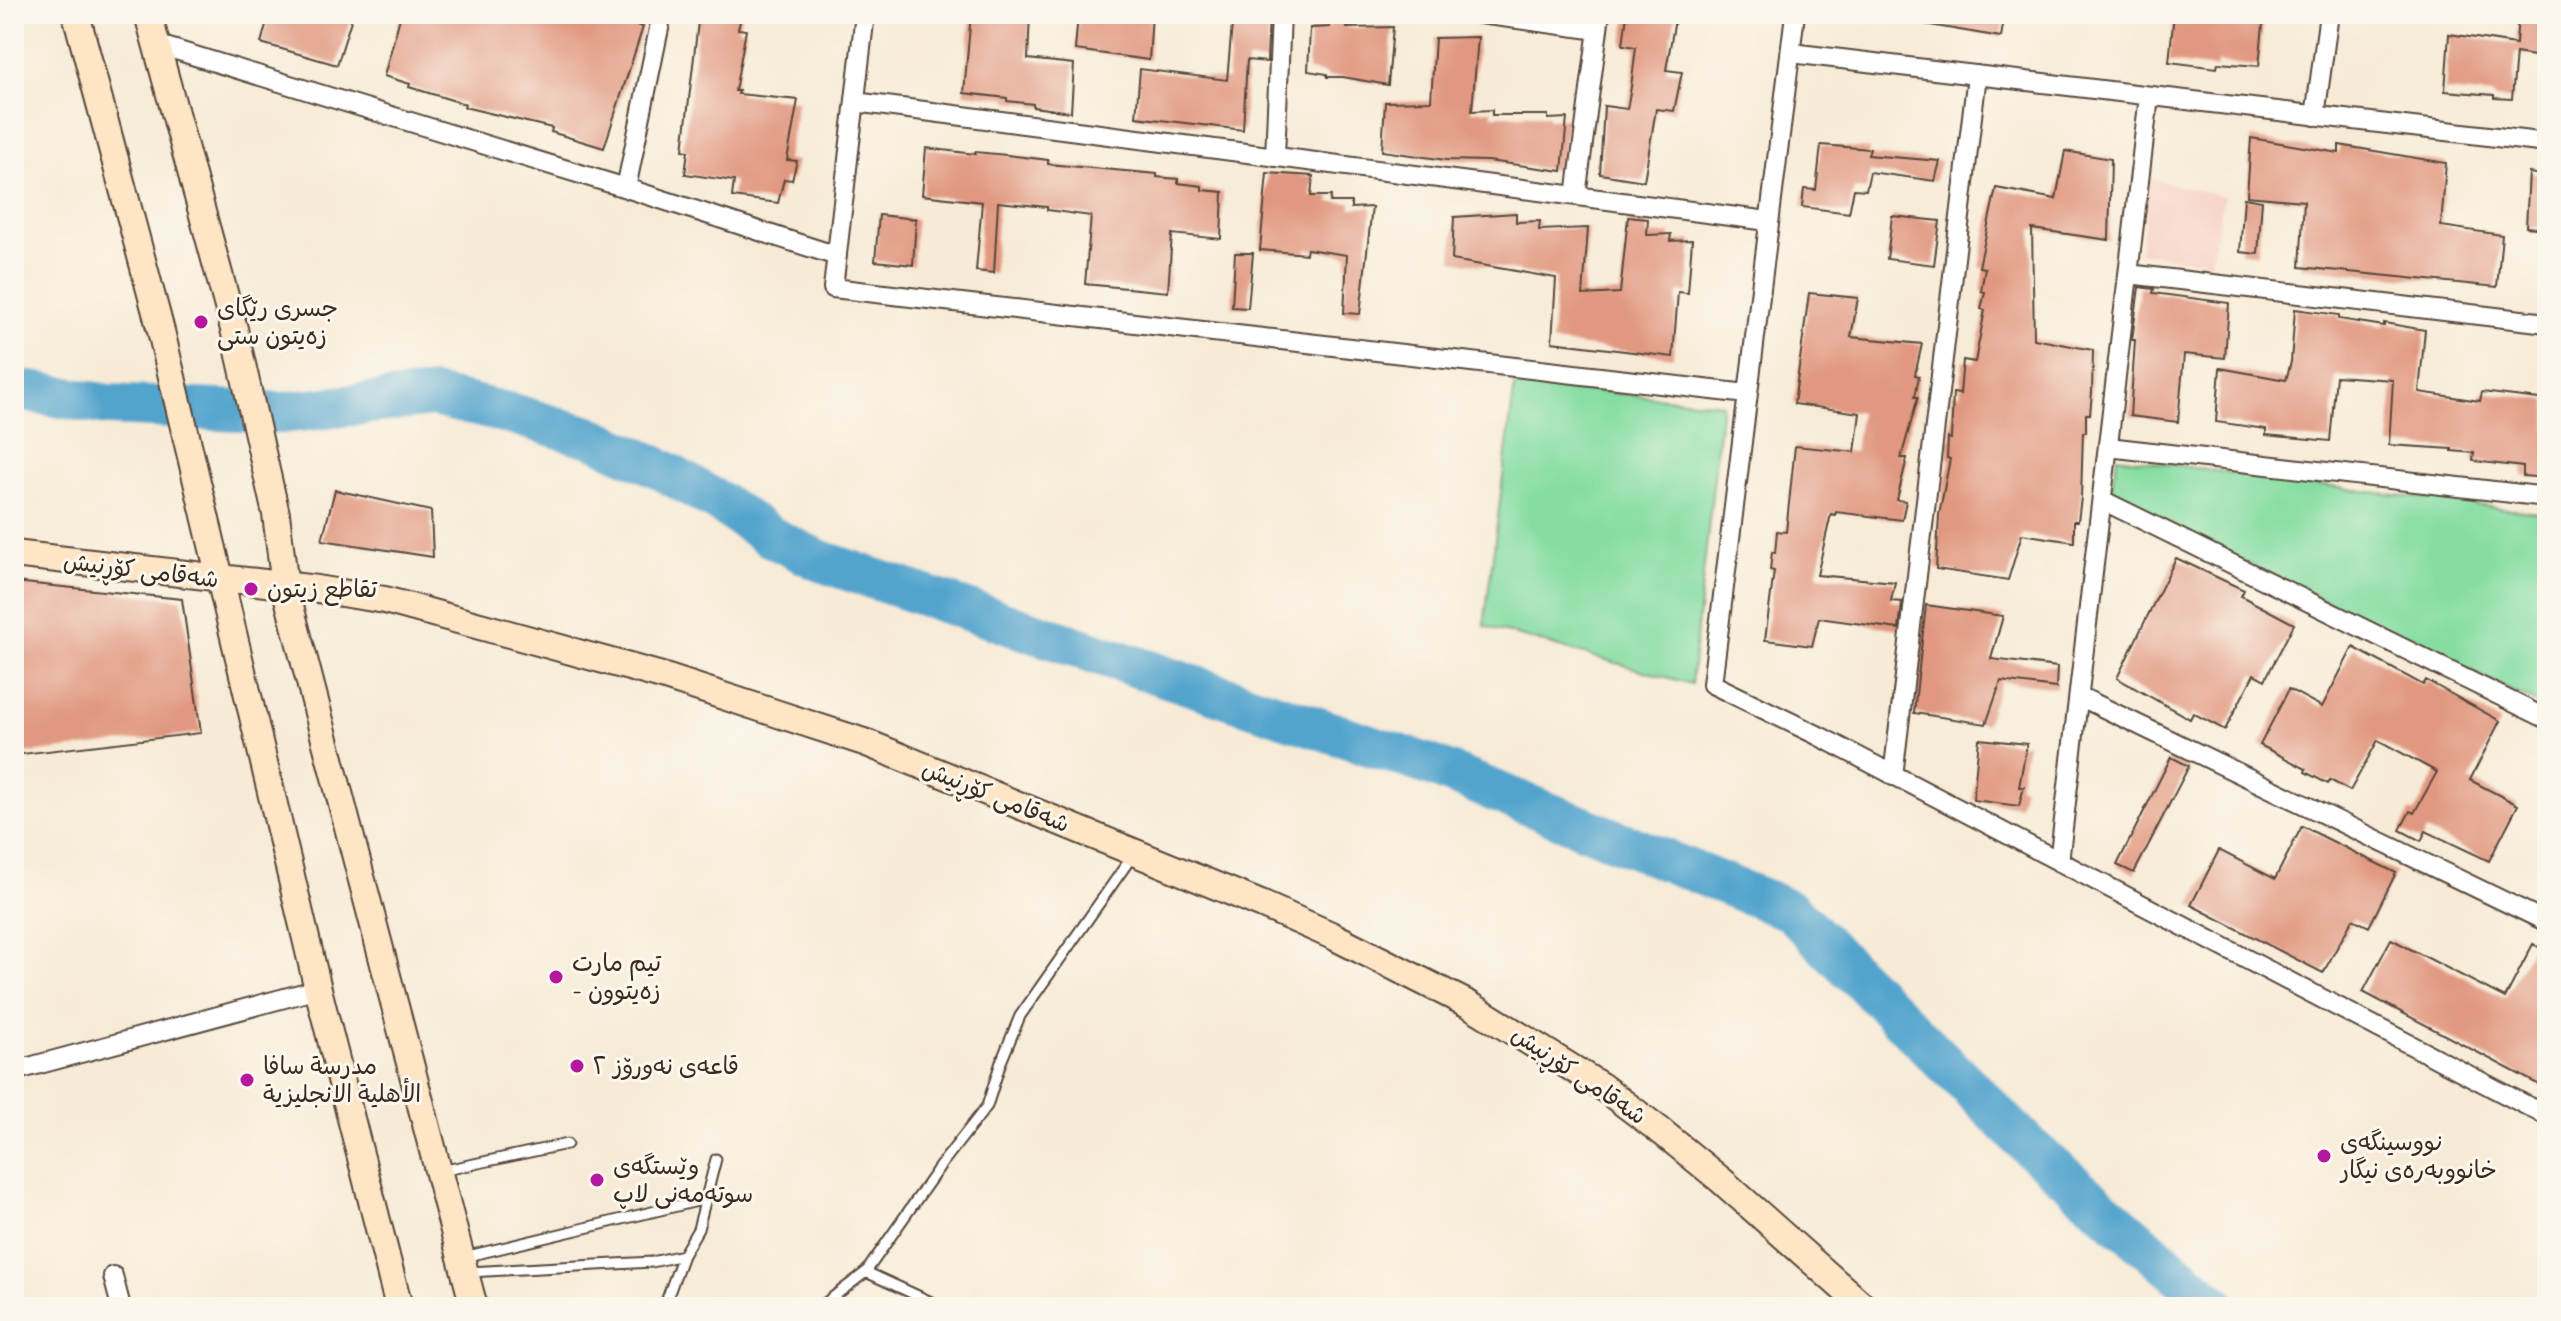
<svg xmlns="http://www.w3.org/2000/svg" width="2561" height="1321" viewBox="0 0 2561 1321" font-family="Delius,'Playpen Sans Arabic',sans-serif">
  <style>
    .built { fill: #f7d1c6 }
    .green { fill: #85dda2; stroke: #608460; stroke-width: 2 }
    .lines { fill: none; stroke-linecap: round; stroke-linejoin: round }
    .river { stroke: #53a4cd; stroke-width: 42 }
    .building { fill: #e19880 }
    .lane-casing { stroke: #57473a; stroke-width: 13 }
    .street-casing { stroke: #57473a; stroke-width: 22 }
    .secondary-casing { stroke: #57473a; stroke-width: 30 }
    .lane { stroke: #fff; stroke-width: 9 }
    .street { stroke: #fff; stroke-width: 18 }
    .secondary { stroke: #fde5c5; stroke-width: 26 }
    .poi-dot { fill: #b5179e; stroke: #fbf7ec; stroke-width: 3 }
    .labels { text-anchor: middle; stroke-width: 6; stroke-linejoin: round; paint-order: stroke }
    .poi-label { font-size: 24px; fill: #3b2a1e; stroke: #fbf7ec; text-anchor: start }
    .street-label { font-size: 24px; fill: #3b2a1e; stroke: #fbf7ec }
  </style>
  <rect width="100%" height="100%" fill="#fbf7ec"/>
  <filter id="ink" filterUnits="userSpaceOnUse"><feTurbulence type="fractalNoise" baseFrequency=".0125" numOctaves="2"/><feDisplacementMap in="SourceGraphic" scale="16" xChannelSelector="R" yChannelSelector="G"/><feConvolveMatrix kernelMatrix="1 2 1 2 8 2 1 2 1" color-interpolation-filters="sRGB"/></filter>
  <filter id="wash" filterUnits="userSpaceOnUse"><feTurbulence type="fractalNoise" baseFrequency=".006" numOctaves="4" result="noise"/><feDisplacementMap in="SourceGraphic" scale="32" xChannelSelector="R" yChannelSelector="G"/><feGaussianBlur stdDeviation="1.8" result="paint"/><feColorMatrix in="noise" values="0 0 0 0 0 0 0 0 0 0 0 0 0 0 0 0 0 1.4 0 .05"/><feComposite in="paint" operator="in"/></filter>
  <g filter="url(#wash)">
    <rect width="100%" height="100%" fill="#f7ebd7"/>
    <!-- built -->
    <path class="built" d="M2150,179L2224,196L2210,263L2140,252Z"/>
    <!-- green -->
    <path class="green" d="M1515,383L1722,404L1691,684L1484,626Z
      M2117,457L2308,484L2547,514V708L2110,497Z"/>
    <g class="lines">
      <!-- river -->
      <path class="river" d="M14,389L108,405L282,413L433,396L516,415L596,439L659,468L722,504L771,537L818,560L1435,767L1791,911L2031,1148L2217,1307"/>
    </g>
    <g id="blocks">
      <!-- building -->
      <path class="building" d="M269,14H353L337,65L261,43Z
        M401,14H601L643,27L604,148L551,132L552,128L464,107L465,104L409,87L410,84L384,76Z
        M699,14H742L738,29L746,30L735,91H739L738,94L798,100L787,160L797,161L792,180L784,179L778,203L732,197L734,181L685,174L688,151L683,150Z
        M971,14H1030L1028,59L1074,64L1071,112L1033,107V104L1007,101V98L964,93Z
        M1078,14H1152L1149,60L1075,50Z
        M1233,14L1269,15L1267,62L1247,60L1243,130L1136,117L1140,69L1227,80Z
        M1627,14H1676L1666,70L1682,72L1674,111L1656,109L1644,181L1600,174L1604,106L1627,109L1631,87L1636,47L1623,45Z
        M1919,14H2005L2001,37L1918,23Z
        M2174,14H2264L2259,66L2218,63L2217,68L2169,62Z
        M2518,14H2547V58L2516,53L2512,99L2494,98V95L2445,91L2449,34L2516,44Z
        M1330,23H1348L1347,28L1393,27L1388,85L1343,77H1327V74L1308,71L1310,28L1330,27Z
        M1478,37L1472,111L1492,110V115H1548V119L1567,118L1562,171L1488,161L1446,160L1382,151L1385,102L1431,101L1435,38Z
        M2251,138L2339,153V145L2446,163L2441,226L2502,235L2497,287L2300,267L2304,201L2247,196Z
        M1821,145L1870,149L1868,155L1940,161L1935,181L1870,172L1866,190L1854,189L1849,213L1802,207L1804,189L1816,190Z
        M926,148L975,154V152L1007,155L1048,160V164L1157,174V177L1178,179V183L1202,186V190L1223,192L1221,239L1172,234L1168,292L1085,284L1091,216L1047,210V207L998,202L994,273L976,271L982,202L922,195Z
        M2065,151L2111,159L2109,240L2032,229L2034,339L2093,350L2092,392L2090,414H2086V432H2083L2081,498L2078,521H2074V542L2022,534L2008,580L1936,569L1939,515L1950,459L1947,458L1948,438L1951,439L1953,393L1960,394L1963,360L1975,362L1985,310L1981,309L1985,292L1981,291L1985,268L1979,267L1996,188L2056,199Z
        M1267,173L1313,176L1311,196H1331L1330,202H1351V208L1372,207L1360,314L1344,313L1347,255L1307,249L1306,254L1260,250Z
        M2529,173L2547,176V229L2526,227Z
        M2244,198L2262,201L2258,254L2240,252Z
        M1516,213V222L1540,221L1539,230L1588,228L1583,295L1620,293L1628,217L1648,219L1647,235L1671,234L1670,241L1692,240L1688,293L1678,292L1673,357L1552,342L1556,278L1452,260L1454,217Z
        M879,215L916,219L913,265L875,261Z
        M1892,216L1940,221L1934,265L1887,259Z
        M1235,253H1253L1248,308L1232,307Z
        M2139,287L2154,289L2153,293L2229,303L2225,358L2184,354L2178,422L2130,416L2135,340H2132Z
        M1809,293L1858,298L1851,337L1922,344L1915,375L1919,376L1915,397H1918L1901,458H1907L1897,500L1906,501L1902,520L1836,512L1835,515L1831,514L1817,575L1895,582L1891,601L1902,602L1899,629L1819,618L1812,646L1765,640L1774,571L1770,570L1772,552L1775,553L1777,531L1786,532L1795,446L1855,452L1860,413L1794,404Z
        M2295,309L2339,315V319L2384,326V323L2425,330L2419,392L2480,401L2482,392L2547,400V478L2523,476V467L2473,461L2474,453L2452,451V449L2389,445L2393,380L2336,376L2330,441L2266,435V429L2216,422L2220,368L2286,380L2291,362Z
        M335,490L431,511L433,557L322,540Z
        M2176,558L2244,590L2241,596L2294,624L2265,680L2254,674L2225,730L2193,713L2190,719L2117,678Z
        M14,582L182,599L201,733L14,755Z
        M1926,605L2003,616L1991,659L2057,667L2056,688L2001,681L1986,724L1914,713Z
        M2353,647L2423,685L2426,680L2500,721L2470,780L2518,805L2489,861L2426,831L2421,841L2400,830L2410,811L2414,813L2437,772L2378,740L2350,791L2330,780L2328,784L2305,772L2306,769L2260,745L2289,689L2322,707Z
        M1979,739L2027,744L2019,787H2024L2019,806L1973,800Z
        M2171,757L2189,766L2134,873L2117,865Z
        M2302,826L2396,873L2369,927L2353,919L2323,973L2191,905L2219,850L2275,879Z
        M2391,939L2505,998L2533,944L2547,952V1089L2363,992Z"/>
    </g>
  </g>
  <g filter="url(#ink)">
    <use href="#blocks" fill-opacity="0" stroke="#57473a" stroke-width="2"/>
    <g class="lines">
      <!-- lane casing -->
      <g class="lane-casing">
        <path id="lane" d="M441,1171L567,1144
          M464,1257L706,1199
          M469,1272L652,1262L683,1255L698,1229L716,1159
          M866,1272L942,1307
          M664,1307L683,1255
          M820,1307L866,1272L940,1166L987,1106L1001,1062L1020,1016L1133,855"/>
      </g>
      <!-- street casing -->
      <g class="street-casing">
        <path id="street" d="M865,14L833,288L1747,394
          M1480,14L1598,30
          M1795,14L1712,684L1819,736L2547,1116
          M156,44L626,188L837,256
          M1791,53L2547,143
          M855,102L1768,221
          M2315,116L2329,14
          M1275,157L1281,14
          M626,188L662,14
          M1576,196L1600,14
          M2128,274L2547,323
          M2108,447L2547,497
          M2102,500L2547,719
          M2079,696L2547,922
          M1893,776L1977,75
          M2059,862L2149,96
          M14,1071L318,989
          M113,1276L121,1307"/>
      </g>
      <!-- secondary casing -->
      <g class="secondary-casing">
        <path id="secondary" d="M76,14L161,331L318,989L399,1307
          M148,14L234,329L276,514L285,587L474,1307
          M14,554L317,589L385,600L662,676L867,743L1263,905L1333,936L1470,1005L1601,1086L1662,1132L1722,1181L1864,1307"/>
      </g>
      <!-- lane -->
      <use href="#lane" class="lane"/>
      <!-- street -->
      <use href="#street" class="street"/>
      <!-- secondary -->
      <use href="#secondary" class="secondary"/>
    </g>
  </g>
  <!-- markers -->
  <g class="poi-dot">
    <circle cx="201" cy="322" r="8"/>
    <circle cx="251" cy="589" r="8"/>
    <circle cx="556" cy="977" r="8"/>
    <circle cx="577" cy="1066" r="8"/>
    <circle cx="247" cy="1080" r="8"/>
    <circle cx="2324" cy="1156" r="8"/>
    <circle cx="597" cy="1180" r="8"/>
  </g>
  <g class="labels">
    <!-- poi labels -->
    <g class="poi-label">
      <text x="217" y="316">جسری رێگای<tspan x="217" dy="28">زەیتون ستی</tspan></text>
      <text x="267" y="597">تقاطع زيتون</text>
      <text x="572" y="971">تیم مارت<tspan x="572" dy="28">- زەیتوون</tspan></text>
      <text x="263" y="1074">مدرسة سافا<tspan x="263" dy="28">الأهلية الانجليزية</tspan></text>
      <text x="593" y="1074">قاعەی نەورۆز ٢</text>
      <text x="2340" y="1150">نووسینگەی<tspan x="2340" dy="28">خانووبەرەی نیگار</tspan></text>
      <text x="613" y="1174">وێستگەی<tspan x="613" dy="28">سوتەمەنی لاپ</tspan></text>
    </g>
    <!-- street labels -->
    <g class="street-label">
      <text transform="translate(141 570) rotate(7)" y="8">شەقامی کۆڕنیش</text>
      <text transform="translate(996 796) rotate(22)" y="8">شەقامی کۆڕنیش</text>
      <text transform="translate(1579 1075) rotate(34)" y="8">شەقامی کۆڕنیش</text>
    </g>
  </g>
  <!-- margin -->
  <rect width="2561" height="1321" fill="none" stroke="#fbf7ec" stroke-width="48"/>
</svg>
